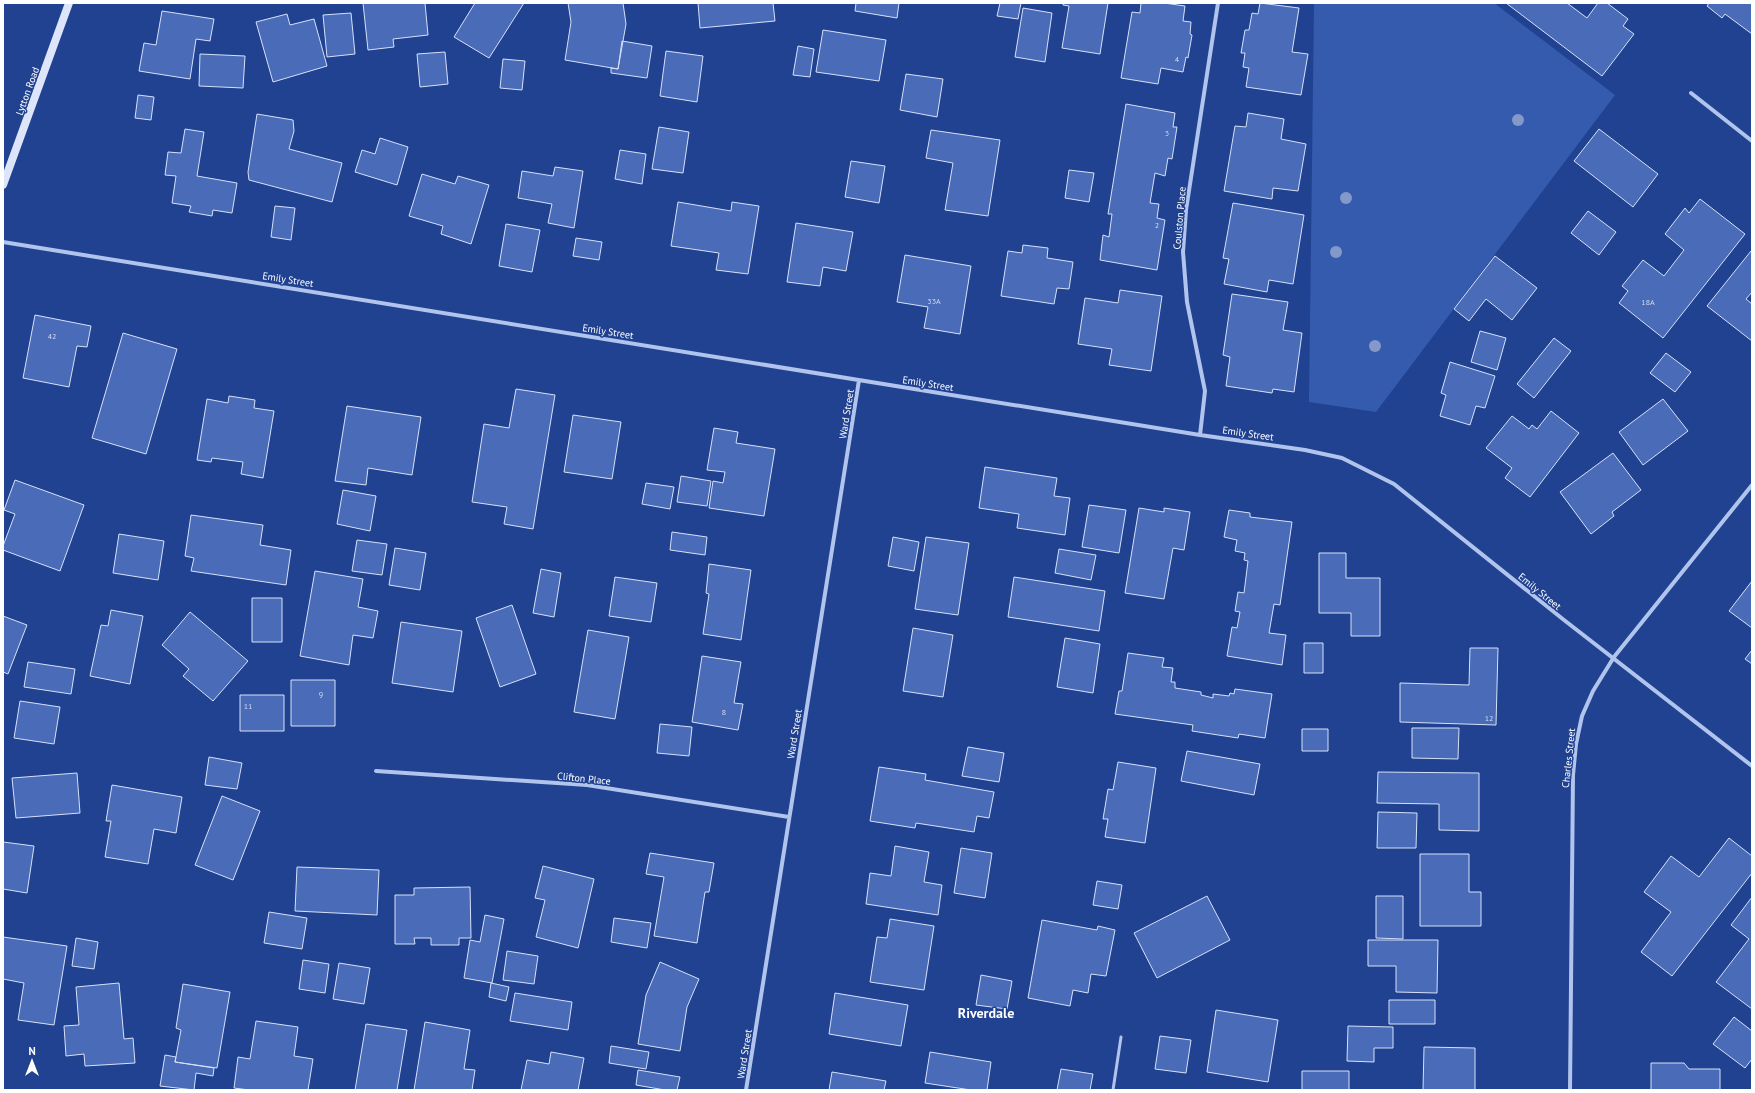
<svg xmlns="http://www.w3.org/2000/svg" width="1755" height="1093" viewBox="0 0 1755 1093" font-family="'PT Sans',sans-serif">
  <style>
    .green { fill: #345bae }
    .building { fill: #496bb8; stroke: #d6e1f9 }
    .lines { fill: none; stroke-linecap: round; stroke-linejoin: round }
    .lane { stroke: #b1c4ed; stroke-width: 3 }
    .street { stroke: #b1c4ed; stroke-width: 4 }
    .secondary { stroke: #dde5fa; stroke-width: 8 }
    .tree { fill: #8499ca }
    .labels { text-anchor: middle; stroke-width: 3; stroke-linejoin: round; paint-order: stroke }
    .number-label { font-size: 8px; fill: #d2daed }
    .street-label { font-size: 10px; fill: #fff; stroke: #204290 }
    .district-label { font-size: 14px; font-weight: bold; fill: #fff; stroke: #204290 }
  </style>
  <rect width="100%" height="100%" fill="#204290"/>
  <!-- green -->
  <path class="green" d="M1314,3H1494L1615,95L1376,412L1309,402Z"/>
  <!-- building -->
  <path class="building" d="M363,3H425L428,35L393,39L394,47L368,50Z
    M475,3H524L489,58L454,37Z
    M568,3H623L626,24L618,69L565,60L571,22Z
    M698,3H773L775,21L700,28Z
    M856,3H899L897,18L855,11Z
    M1000,3H1021L1018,19L997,16Z
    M1063,3H1108L1100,54L1062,48L1069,6L1063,5Z
    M1141,3H1164L1185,6L1183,21L1191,22L1190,34L1192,35L1188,58L1186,57L1183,72L1161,68L1158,84L1121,78L1132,12L1140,13Z
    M1260,3L1299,8L1292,52L1308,54L1301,95L1246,87L1249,68L1243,67L1245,53H1241L1245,30H1249L1252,13L1258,14Z
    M1506,3H1567L1587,18L1598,3H1607L1628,19L1623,26L1634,34L1602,76Z
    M1709,3H1752V34L1725,14L1722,18L1707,6Z
    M1023,8L1052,13L1045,62L1015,57Z
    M162,11L214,19L210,41L196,39L190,79L139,71L144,43L156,45Z
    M351,13L355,54L327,57L323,15Z
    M287,14L290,25L314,19L327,66L273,82L256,22Z
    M823,30L886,40L879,81L816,72Z
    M622,41L652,46L647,78L611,73V68L618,69Z
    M798,46L814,49L810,77L793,75Z
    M666,51L703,56L697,102L660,96Z
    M445,52L448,84L420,87L417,54Z
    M200,54L245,56L243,88L199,86Z
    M503,59L525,61L522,90L500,88Z
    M906,74L943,79L937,117L900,110Z
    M138,95L154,97L151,120L135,118Z
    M1126,104L1175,113L1173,127H1177L1172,159L1168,158L1165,176L1155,173L1150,203L1159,204L1157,218L1165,220L1157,270L1100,260L1103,235L1109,237L1112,214H1108Z
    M1248,113L1284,119L1281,139L1306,144L1298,191L1273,188L1272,199L1224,191L1235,126L1246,127Z
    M257,114L293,120L294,131L289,149L342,163L332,202L249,180L248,172Z
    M659,127L689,132L683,173L652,169Z
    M185,129L204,132L197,176L237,183L232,213L213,210L212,216L189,212L191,206L172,203L176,176L165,175L168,152L181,153Z
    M1599,129L1658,174L1633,207L1574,161Z
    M931,130L1000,140L988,216L945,210L953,163L926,158Z
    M380,138L408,147L397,185L355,172L362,150L375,154Z
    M620,150L646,154L642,184L615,179Z
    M851,161L885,166L879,203L845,197Z
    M555,167L583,171L574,228L548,223L552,204L518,198L522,171L553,176Z
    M1069,170L1094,173L1089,202L1065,198Z
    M422,174L455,184L458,176L489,185L471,244L441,234L443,226L409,216Z
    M1700,199L1745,234L1663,338L1619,303L1628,291L1622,286L1643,260L1664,276L1684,250L1665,234L1685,208L1689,213Z
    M678,202L731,211L732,202L759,206L748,274L716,270L719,253L671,246Z
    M1233,203L1304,215L1293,284L1269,280L1267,292L1224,284L1229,259L1223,258Z
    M275,206L295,208L291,240L271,237Z
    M1588,211L1616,232L1599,255L1571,233Z
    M796,223L853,232L846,271L823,267L820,286L787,282Z
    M506,224L540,230L532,272L499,266Z
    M576,238L602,242L599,260L573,256Z
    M1023,245L1048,248L1047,258L1073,262L1069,289L1057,288L1054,304L1001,296L1008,251L1022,253Z
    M1751,251L1752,252V292L1746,299L1752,304V341L1707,306Z
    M905,255L971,266L960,334L924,328L928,307L897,302Z
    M1495,256L1537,288L1512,320L1486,299L1469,321L1454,309Z
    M1120,290L1162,296L1151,371L1109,365L1112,349L1078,344L1085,298L1118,303Z
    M1232,294L1288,302L1283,330L1302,333L1294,392L1273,389L1272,393L1226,386L1230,357L1223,355Z
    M35,315L91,326L87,347L77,346L69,387L23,378Z
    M1480,331L1506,338L1497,370L1471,362Z
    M123,333L177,349L146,454L92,438Z
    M1554,338L1571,351L1534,398L1517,384Z
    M1666,353L1691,372L1675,392L1650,373Z
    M1450,362L1495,376L1485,408L1476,406L1470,425L1440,416L1446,395L1441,393Z
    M516,389L555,395L533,529L504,524L507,507L472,502L484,424L509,428Z
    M229,396L255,400L254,408L274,411L263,478L241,474L243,462L212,458L211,462L197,460L207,399L228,403Z
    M1663,399L1688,431L1643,465L1619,432Z
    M347,406L421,417L412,475L368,468L366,485L335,481Z
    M1551,411L1579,433L1530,497L1505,478L1512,468L1486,448L1512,416L1529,429L1532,425L1537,429Z
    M573,415L621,422L612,479L564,472Z
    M714,428L738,432L736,443L775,449L764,516L709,508L713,481L723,483L725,472L707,470Z
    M1613,453L1641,490L1612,512L1614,516L1591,534L1560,492Z
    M985,467L1057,478L1054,496L1070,498L1065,535L1017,528L1019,514L979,508Z
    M681,476L711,481L707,506L677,502Z
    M15,480L84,505L60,571L3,550V546L15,514L4,510Z
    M646,483L674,487L670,509L642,504Z
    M343,490L376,496L370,531L337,524Z
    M1089,505L1126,510L1119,553L1082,547Z
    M1139,508L1164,512V508L1190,512L1184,550L1173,548L1164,599L1125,593Z
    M1229,510L1250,513V517L1292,522L1280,605L1274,604L1269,633L1286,635L1282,665L1227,656L1232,627L1237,628L1240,612L1235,611L1238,592L1244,593L1248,561L1244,560L1245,553L1235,551L1237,540L1224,537Z
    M191,515L263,525L260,545L291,550L286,585L191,571L194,558L185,556Z
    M672,532L707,537L705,555L670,550Z
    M119,534L164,541L158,580L113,573Z
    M893,537L919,542L914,571L888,566Z
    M926,537L969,543L958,615L915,609Z
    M357,540L387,544L382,575L352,571Z
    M395,548L426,553L420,590L389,585Z
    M1059,549L1096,555L1091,580L1055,573Z
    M1319,553H1346V578H1380V636H1351V613H1319Z
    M709,564L751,570L741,640L703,634L709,594L706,593Z
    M541,569L561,573L554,617L533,613Z
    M315,571L363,579L358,607L378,611L373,638L353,635L349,665L300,656Z
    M615,577L657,583L651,622L609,616Z
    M1014,577L1105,591L1099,631L1008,617Z
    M1752,581V628L1729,611Z
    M252,598H282V642H252Z
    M512,605L536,674L500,687L476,618Z
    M111,610L143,616L130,684L90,676L101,625L108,626Z
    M190,612L248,661L213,701L183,676L189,669L162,645Z
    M3,616L27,625L8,674L3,672Z
    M401,622L462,631L453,692L392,683Z
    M913,628L953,635L943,697L903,691Z
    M588,630L629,637L615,719L574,712Z
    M1065,638L1100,644L1093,693L1057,687Z
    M1304,643H1323V673H1304Z
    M1470,648H1498L1496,725L1400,722V683L1469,685Z
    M1752,650V664L1745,659Z
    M1128,653L1164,658L1162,667L1173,668L1171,682H1175V688L1201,692V695L1213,698V694L1229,696L1230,693L1234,694L1235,689L1272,694L1265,738L1239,734L1238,738L1192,731L1193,725L1115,714L1119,691H1122Z
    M702,656L741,662L734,703L743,704L738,730L692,722Z
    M28,662L75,669L71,694L24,687Z
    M291,680H335V726H291Z
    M240,695H284V731H240Z
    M20,701L60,707L54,744L14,738Z
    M660,724L692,727L689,756L657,753Z
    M1412,728H1459L1458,759L1412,758Z
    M1302,729H1328V751H1302Z
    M968,747L1004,753L999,782L962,776Z
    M1187,751L1260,764L1254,795L1181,781Z
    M209,757L242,763L237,789L205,785Z
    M1118,762L1156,768L1145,843L1105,837L1108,819H1103L1108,789L1113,790Z
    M879,767L926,774L925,780L994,792L989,818L977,816L974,832L916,823L915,828L870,821Z
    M1378,772L1479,773V831L1439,830V804L1377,803Z
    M77,773L80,813L16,818L12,778Z
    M112,785L182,797L176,833L154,829L148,864L105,857L111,821H106Z
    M222,796L260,811L233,880L195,865Z
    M1378,812L1417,813L1416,848H1377Z
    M1729,838L1752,856V873L1672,976L1641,952L1671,912L1644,892L1671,856L1699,877Z
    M3,842L34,846L27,893L3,889Z
    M895,846L929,852L924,882L942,885L938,915L866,904L870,873L891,876Z
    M961,848L992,853L985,898L954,893Z
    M650,853L714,863L709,892H705L697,943L654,936L664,877L646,874Z
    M1420,854H1469V892H1481V926H1420Z
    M543,866L594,879L578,948L536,937L545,900L535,898Z
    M297,867L379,870L377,915L295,911Z
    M1097,881L1122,885L1118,909L1093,905Z
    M470,887L471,938H459V945H431V938H414L415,944H395V895H414V888Z
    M1207,896L1230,940L1157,978L1134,933Z
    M1376,896H1403V939L1376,938Z
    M1752,897V1009L1716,982L1749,939L1731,925Z
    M269,912L307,918L302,949L264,943Z
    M485,915L504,919L492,983L464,978L470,940L480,942Z
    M614,918L651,923L647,948L611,942Z
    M890,919L934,926L924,990L870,982L877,937L887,938Z
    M1042,920L1097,930L1098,926L1115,930L1106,976L1091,974L1088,993L1073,990L1070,1006L1028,998Z
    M3,937L67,946L54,1025L18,1020L24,983L3,979Z
    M76,938L98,942L94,969L72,966Z
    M1368,940H1438L1437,993L1396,992V966H1368Z
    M507,951L538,956L534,984L503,980Z
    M303,960L329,964L325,993L299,989Z
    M660,962L699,979L687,1007L680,1051L638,1044L646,995Z
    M339,963L370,968L364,1004L333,999Z
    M981,975L1012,981L1007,1009L976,1005Z
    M119,983L124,1039L133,1038L135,1063L85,1066L84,1054L66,1056L64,1026L79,1025L76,987Z
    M491,983L509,987L506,1001L489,997Z
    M183,984L230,992L217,1068L175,1062L181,1030L176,1028Z
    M515,993L572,1002L568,1030L510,1021Z
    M835,993L908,1005L901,1046L829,1034Z
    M1389,1000H1435V1024H1389Z
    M1216,1010L1278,1020L1268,1082L1207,1072Z
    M1734,1017L1752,1031V1059L1745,1068L1713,1044Z
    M256,1021L298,1027L294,1056L313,1059L308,1090H249L234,1088L238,1057L250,1059Z
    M425,1022L470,1030L464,1069L475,1070L472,1090H414Z
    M366,1024L407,1030L397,1090H355Z
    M1348,1026L1393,1027V1048H1374V1062L1347,1061Z
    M1160,1036L1191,1040L1186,1073L1155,1069Z
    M611,1046L649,1052L646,1069L609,1063Z
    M1424,1047L1475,1048V1090H1423Z
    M551,1052L584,1058L578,1090H521L527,1060L549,1064Z
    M930,1052L991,1062L987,1090H971L925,1083Z
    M165,1055L176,1057L175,1062L214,1068L213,1076L196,1073L194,1090L160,1086Z
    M1651,1063H1684L1689,1069H1720V1090H1651Z
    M1061,1069L1093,1074L1090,1090H1057Z
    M638,1070L680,1077L677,1090H665L636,1085Z
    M1302,1071H1349V1090H1302Z
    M832,1072L886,1081L884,1090H829Z"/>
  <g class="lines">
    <!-- lane -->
    <path class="lane" d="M1113,1090L1121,1037"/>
    <!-- street -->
    <path class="street" d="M1691,93L1752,141
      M3,242L1200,435L1305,450L1342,458L1394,484L1564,620L1752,766
      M1200,435L1205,391L1187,302L1183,252L1186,210L1218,3
      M376,771L587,785L789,817
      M746,1090L859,380
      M1570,1090L1573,775L1576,744L1582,716L1593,691L1614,657L1752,485"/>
    <!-- secondary -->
    <path class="secondary" d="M3,185L69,3"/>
  </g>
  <!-- trees -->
  <g class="tree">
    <circle cx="1518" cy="120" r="6"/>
    <circle cx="1346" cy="198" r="6"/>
    <circle cx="1336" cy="252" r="6"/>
    <circle cx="1375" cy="346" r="6"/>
  </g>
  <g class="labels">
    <!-- number labels -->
    <g class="number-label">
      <text x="1177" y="62">4</text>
      <text x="1167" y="136">3</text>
      <text x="1157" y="228">2</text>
      <text x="934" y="304">33A</text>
      <text x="1648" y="305">18A</text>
      <text x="52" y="339">42</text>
      <text x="321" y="697">9</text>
      <text x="248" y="709">11</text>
      <text x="724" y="715">8</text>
      <text x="1489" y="721">12</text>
    </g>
    <!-- street labels -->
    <g class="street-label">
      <text transform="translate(27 91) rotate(-70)" y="4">Lytton Road</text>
      <text transform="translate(1179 218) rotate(-85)" y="4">Coulston Place</text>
      <text transform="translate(288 279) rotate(9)" y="4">Emily Street</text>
      <text transform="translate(608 331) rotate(9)" y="4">Emily Street</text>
      <text transform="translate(928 383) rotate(9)" y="4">Emily Street</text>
      <text transform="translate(846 414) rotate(-81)" y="4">Ward Street</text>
      <text transform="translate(1248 433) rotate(8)" y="4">Emily Street</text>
      <text transform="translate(1540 591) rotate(39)" y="4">Emily Street</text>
      <text transform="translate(794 734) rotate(-81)" y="4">Ward Street</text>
      <text transform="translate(1568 758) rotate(-84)" y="4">Charles Street</text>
      <text transform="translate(584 778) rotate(6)" y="4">Clifton Place</text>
      <text transform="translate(744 1054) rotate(-81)" y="4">Ward Street</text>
    </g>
    <!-- district labels -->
    <g class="district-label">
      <text x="986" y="1018">Riverdale</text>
    </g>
  </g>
  <!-- border -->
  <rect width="1755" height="1093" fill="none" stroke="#ffffff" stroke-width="8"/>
  <!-- north arrow -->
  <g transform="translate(32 1061)" stroke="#204290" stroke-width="3" paint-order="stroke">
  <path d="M0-3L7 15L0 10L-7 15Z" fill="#ffffff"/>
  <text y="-6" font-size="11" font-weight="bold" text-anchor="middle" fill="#ffffff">N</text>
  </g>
</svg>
